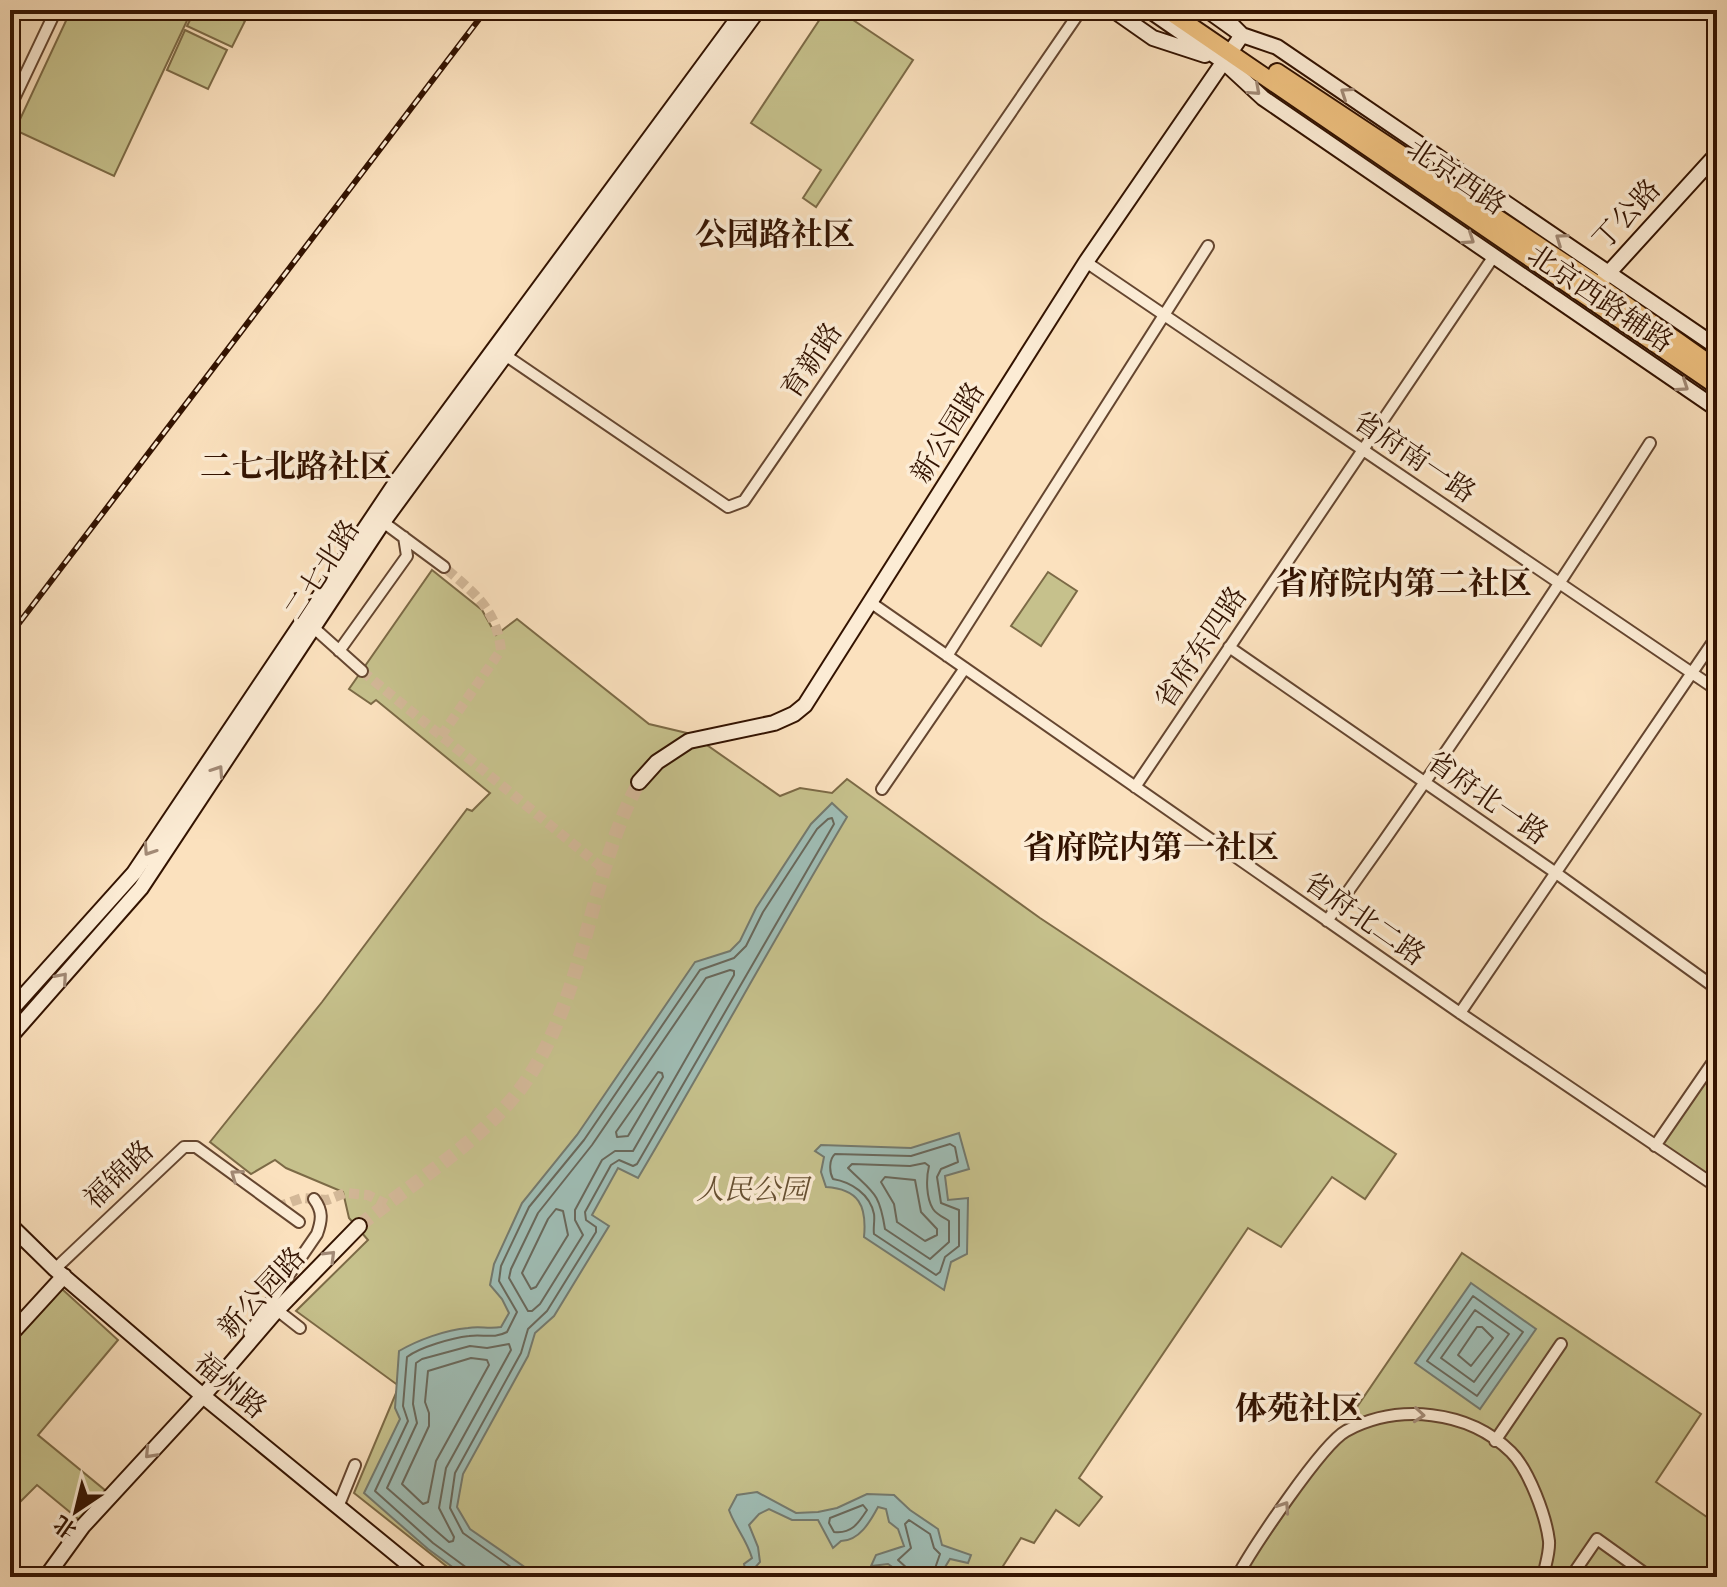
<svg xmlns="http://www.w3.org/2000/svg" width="1727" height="1587" viewBox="0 0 1727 1587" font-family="Vollkorn,'Noto Serif SC',serif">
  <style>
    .green { fill: #c6c18c; stroke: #7c6a46; stroke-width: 2 }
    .water { fill: #9fbdb5; stroke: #74796d; stroke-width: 2 }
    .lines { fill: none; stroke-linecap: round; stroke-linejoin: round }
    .shore { stroke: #69685b; stroke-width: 2 }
    .street-tunnel { stroke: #d3b898; stroke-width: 10; stroke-dasharray: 10 5; stroke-linecap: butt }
    .secondary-tunnel { stroke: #d3b898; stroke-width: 14; stroke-dasharray: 14 7; stroke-linecap: butt }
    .street-casing { stroke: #654630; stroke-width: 14 }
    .secondary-casing { stroke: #331301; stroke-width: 18 }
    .primary-casing { stroke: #331301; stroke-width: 20 }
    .street { stroke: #fcecd5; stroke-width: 10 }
    .secondary { stroke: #fcecd5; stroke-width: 14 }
    .primary { stroke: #eec07f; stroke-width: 16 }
    .rail-casing { stroke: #331301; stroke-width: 6 }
    .rail { stroke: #fcecd5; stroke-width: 3; stroke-dasharray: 9; stroke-linecap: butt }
    .oneway { stroke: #a28a76 }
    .labels { text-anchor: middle; stroke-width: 7; stroke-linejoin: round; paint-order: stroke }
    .street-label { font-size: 28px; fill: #331301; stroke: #fcecd5 }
    .park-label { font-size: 28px; font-style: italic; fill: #665032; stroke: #fcecd5 }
    .quarter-label { font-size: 32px; font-weight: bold; fill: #331301; stroke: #fcecd5 }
  </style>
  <rect width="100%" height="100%" fill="#fbe1be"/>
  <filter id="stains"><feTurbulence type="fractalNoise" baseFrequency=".0025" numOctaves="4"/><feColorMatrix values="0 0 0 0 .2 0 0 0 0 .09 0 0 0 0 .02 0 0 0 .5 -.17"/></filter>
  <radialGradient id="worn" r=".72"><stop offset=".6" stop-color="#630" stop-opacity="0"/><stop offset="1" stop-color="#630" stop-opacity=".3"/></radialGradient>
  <!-- green -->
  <path class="green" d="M71,10H192L114,176L15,130Z
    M195,10H221L245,21L232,47L187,26Z
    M826,10H838L913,60L816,207L803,198L821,170L751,123Z
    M185,30L227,50L208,89L167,70Z
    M432,570L482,610L496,635L517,619L649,724L691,734L780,796L800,788L832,793L847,779L1040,918L1396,1154L1365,1199L1332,1177L1281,1247L1248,1228L1079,1478L1102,1497L1079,1526L1056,1510L1034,1543L1021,1538L996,1577H460L354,1493L399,1386L296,1311L368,1240L349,1218L343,1192L286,1168L275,1160L251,1174L210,1142L322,1002L467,809L472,811L490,793L376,700L371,704L349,689Z
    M1048,572L1077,591L1041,646L1011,626Z
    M1717,1061V1182L1661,1144Z
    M1462,1253L1701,1414L1656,1482L1717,1524V1577H1241Z
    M62,1289L118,1340L38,1435L106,1491L82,1522L37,1485L12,1510L10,1508V1346Z"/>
  <!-- water -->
  <path class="water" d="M832,803L847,817C776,936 709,1058 638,1178L618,1168L592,1215L609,1226L554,1316L535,1333L528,1356L463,1474L457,1507L470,1529L539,1577H466L428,1549L364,1493L400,1419L395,1408L399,1351C418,1340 445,1330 468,1328C479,1326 489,1329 501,1327L509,1313L502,1299L490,1285L494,1264L522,1203L577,1135L695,962L730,951L740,941L756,908L811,824Z
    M959,1133L969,1169L945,1176L948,1200L968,1198L967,1254L951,1262L944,1290L864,1237C867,1206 859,1189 826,1187L821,1172L824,1157L815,1151L821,1145L911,1148Z
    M1471,1283L1536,1329L1480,1409L1415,1363Z
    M757,1492L796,1513L818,1512L837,1508L867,1494L894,1495L910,1510L938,1529L942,1545L971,1555L968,1563L950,1559L939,1577H903L901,1573L888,1564L871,1566L876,1555L904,1546L898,1529L889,1522L886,1509L878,1507C870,1522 859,1541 841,1541L833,1548L818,1520H792L769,1509L759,1514L749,1525L758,1547L760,1562L751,1572L754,1577H747L744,1564L752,1558C747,1540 735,1527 729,1510L737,1495Z"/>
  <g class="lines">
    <!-- shore -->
    <path class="shore" d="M730,970L734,971V975L633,1151H615L602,1160L575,1210V1220L583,1235L540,1304L532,1311H528L509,1278L511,1269L538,1213L592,1145L706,978Z
      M658,1072L662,1073L663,1077L628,1136L617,1137L616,1132Z
      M950,1144L955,1147L958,1162L941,1169L937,1177L941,1203L959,1210V1246L945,1257L940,1272L936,1275L874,1234C873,1228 875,1220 874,1214C870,1194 851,1182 833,1179C829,1172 829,1159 835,1154L911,1156Z
      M925,1163L929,1166C926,1178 926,1198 933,1209C937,1215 945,1218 949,1221V1242L930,1259L885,1229C879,1191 873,1193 848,1168L852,1164L910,1166Z
      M885,1177L915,1180L921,1212L937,1229V1235L925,1241L897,1222L894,1204L881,1182Z
      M556,1209L563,1211L568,1235L536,1287L531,1289L522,1273L548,1219Z
      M1473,1296L1523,1332L1477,1396L1427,1361Z
      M1475,1310L1509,1334L1474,1382L1441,1358Z
      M1477,1327H1482L1493,1338L1471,1366L1458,1355Z
      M509,1344L511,1350L446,1468L439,1508L454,1537L453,1541L449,1542L387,1488L417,1423L413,1404L416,1363L422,1359L470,1346L487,1348Z
      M471,1358L487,1360L489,1365L436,1461L428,1502L423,1504L402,1484L429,1426V1413L425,1402L428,1371Z
      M863,1505L867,1510C858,1524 851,1534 834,1532L829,1523L830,1518Z
      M470,1577L467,1568L433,1543L375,1491L408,1421L403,1406L407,1357C420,1347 452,1338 469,1336C483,1334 494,1339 507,1332L517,1312L499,1281L501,1266L529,1207L584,1140L700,970L734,958L746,946L763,912L817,829L828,819L832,818L834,824L637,1164L633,1166L619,1160L611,1165L585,1212L586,1220L596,1227V1232L547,1311L528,1329L521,1353L455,1473L450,1508L463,1533L525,1577
      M909,1577L908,1569L898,1560L911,1548L905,1524L909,1520L930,1534L934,1548L940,1554L932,1577"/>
    <!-- street-tunnel -->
    <path class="street-tunnel" d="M362,671L605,870
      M441,736L501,650C496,608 474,593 444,567
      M277,1207L302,1198L327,1200L345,1193L368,1195L386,1204"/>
    <!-- secondary-tunnel -->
    <path class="secondary-tunnel" d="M359,1226C414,1181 488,1138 528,1078C587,989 589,875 639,782"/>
    <!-- street casing -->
    <g class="street-casing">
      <path id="street" d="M10,107L56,10
        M1086,262L1717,690
        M505,355L728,507L744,501L1081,10
        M383,522L444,567
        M870,602L1460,1013L1717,1187
        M314,628L362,671
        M1229,647L1556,873L1717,989
        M339,651L407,556L404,537
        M947,656L1208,246
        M1135,787L1494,256
        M882,789L965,668
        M1327,921C1439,765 1547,605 1650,443
        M1460,1013L1717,636
        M1655,1146L1717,1056
        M55,1269L184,1147H196L299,1222
        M277,1310L300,1328
        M249,1333L317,1234C322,1220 323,1211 314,1199
        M1495,1441L1561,1344
        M338,1507L355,1465
        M1237,1577C1252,1549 1322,1444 1346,1431C1398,1403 1468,1410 1511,1452C1529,1470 1546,1516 1549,1541C1550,1552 1545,1566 1543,1577
        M1571,1577L1597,1539L1650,1577"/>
    </g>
    <!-- secondary casing -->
    <g class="secondary-casing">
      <path id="secondary" d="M1113,10L1153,38L1205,55
        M1149,10L1224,62L1263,98L1717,409
        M1207,10L1242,35L1277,47L1717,347
        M1604,278L1717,154
        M639,782L657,762L689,741L774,723L794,714L805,705L1086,262L1242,35L1217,10
        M10,1011L134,873L399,478L744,10
        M10,1037L141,888L383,522L758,10
        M10,1225L55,1269L203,1396L424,1577
        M10,1335L64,1276
        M46,1577L83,1526L203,1396L277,1310L359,1226"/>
    </g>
    <!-- primary casing -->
    <g class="primary-casing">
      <path id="primary" d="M1167,10L1717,386
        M1277,72L1598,285L1717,369"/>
    </g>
    <!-- street -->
    <use href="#street" class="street"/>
    <!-- secondary -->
    <use href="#secondary" class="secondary"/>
    <!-- primary -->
    <use href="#primary" class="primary"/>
    <!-- rail casing -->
    <g class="rail-casing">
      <path id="rail" d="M10,635L486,10"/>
    </g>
    <!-- rail -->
    <use href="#rail" class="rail"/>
  </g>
  <!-- one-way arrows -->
  <defs><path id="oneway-chevron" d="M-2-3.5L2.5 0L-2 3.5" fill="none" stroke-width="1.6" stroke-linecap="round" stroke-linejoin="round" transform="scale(2)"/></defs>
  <g class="oneway">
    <use href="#oneway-chevron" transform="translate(1255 90) rotate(42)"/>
    <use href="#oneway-chevron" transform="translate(1346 93) rotate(-146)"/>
    <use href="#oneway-chevron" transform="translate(1469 239) rotate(34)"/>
    <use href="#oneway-chevron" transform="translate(1561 239) rotate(-145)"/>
    <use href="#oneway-chevron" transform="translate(1683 386) rotate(34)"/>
    <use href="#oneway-chevron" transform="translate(218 771) rotate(-56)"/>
    <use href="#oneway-chevron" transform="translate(149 850) rotate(124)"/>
    <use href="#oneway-chevron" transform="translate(62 978) rotate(-49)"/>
    <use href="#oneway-chevron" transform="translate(236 1175) rotate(-144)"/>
    <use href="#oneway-chevron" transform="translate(330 1256) rotate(-45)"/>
    <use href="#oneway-chevron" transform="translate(1419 1415) rotate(5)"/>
    <use href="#oneway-chevron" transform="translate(150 1453) rotate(133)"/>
    <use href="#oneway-chevron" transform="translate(1284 1507) rotate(-56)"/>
  </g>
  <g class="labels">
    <!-- street labels -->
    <g class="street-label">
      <text transform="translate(1457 176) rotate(34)" y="10">北京西路</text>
      <text transform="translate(1626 214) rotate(-47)" y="10">丁公路</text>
      <text transform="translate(1601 298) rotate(34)" y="10">北京西路辅路</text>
      <text transform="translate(811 360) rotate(-56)" y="10">育新路</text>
      <text transform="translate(947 432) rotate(-58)" y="10">新公园路</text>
      <text transform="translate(1415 456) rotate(34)" y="10">省府南一路</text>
      <text transform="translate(321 569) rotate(-57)" y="10">二七北路</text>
      <text transform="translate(1200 647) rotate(-56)" y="10">省府东四路</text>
      <text transform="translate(1488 797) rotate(35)" y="10">省府北一路</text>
      <text transform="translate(1365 918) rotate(35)" y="10">省府北二路</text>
      <text transform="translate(118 1174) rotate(-44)" y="10">福锦路</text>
      <text transform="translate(261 1292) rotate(-47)" y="10">新公园路</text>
      <text transform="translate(231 1385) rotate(40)" y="10">福州路</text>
    </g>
    <!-- park labels -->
    <g class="park-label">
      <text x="752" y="1199">人民公园</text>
    </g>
    <!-- quarter labels -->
    <g class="quarter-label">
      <text x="775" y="245">公园路社区</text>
      <text x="296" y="477">二七北路社区</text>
      <text x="1404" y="594">省府院内第二社区</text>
      <text x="1151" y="858">省府院内第一社区</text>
      <text x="1299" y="1419">体苑社区</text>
    </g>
  </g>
  <!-- margin -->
  <rect width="1727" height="1587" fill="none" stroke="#fbe1be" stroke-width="40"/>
  <rect x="12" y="12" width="1703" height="1563" fill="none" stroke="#331301" stroke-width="4"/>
  <rect x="20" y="20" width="1687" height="1547" fill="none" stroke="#331301" stroke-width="2"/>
  <!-- north arrow -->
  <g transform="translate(76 1511) rotate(215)" stroke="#fcecd5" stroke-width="6" paint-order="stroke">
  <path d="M0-6L14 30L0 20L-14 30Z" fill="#331301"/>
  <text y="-12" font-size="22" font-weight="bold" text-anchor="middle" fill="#331301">北</text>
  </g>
  <rect width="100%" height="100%" filter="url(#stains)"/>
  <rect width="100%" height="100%" fill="url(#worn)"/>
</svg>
